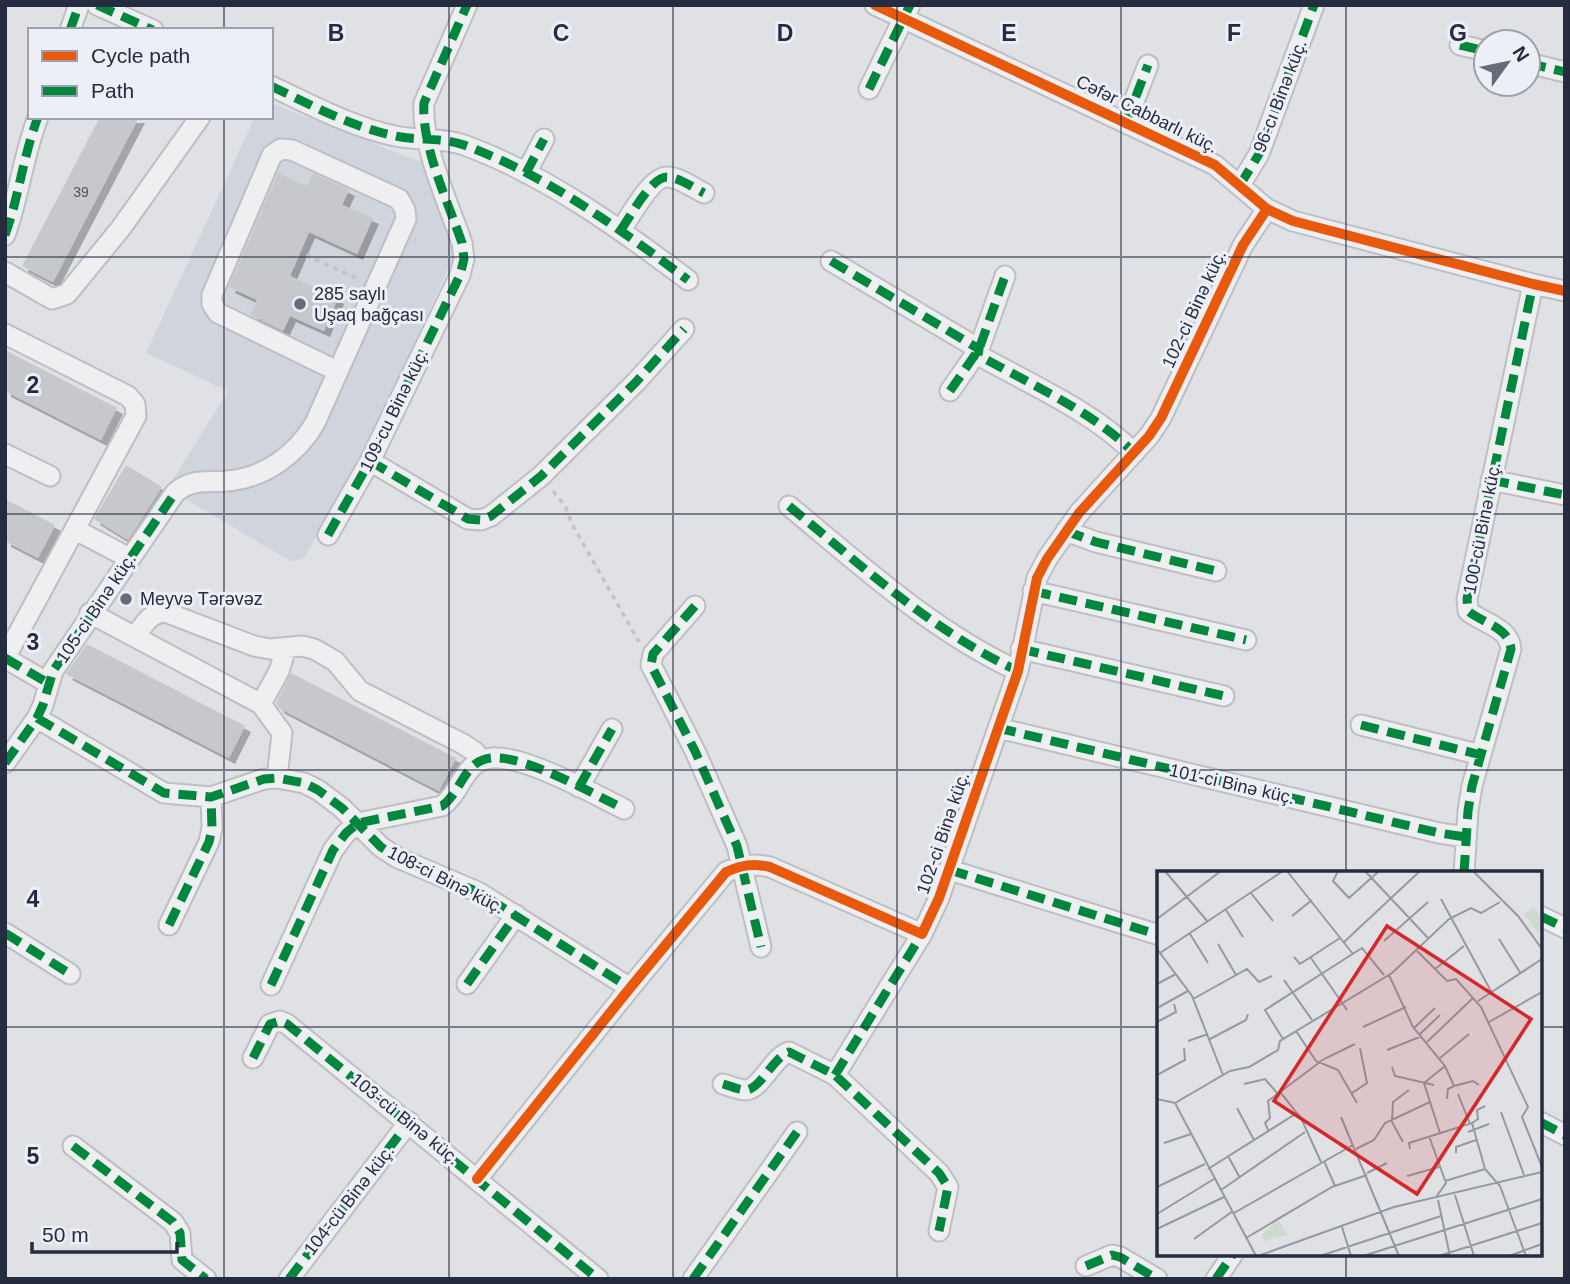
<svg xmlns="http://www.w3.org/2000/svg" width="1570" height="1284" viewBox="0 0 1570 1284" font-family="Arial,sans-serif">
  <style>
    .built { fill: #d0d4dc }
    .building { fill: #c6c8cc; filter: url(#shadow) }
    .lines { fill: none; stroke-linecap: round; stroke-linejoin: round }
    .minor-casing { stroke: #bebfc3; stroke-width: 23 }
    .path { stroke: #c2c2c8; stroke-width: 3.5; stroke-dasharray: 5 5; stroke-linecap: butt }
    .minor { stroke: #efeff2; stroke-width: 19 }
    .quiet { stroke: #00873e; stroke-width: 9; stroke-dasharray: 18 9; stroke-linecap: butt }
    .cycleway-casing { stroke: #edeff6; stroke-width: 15 }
    .cycleway { stroke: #e8590c; stroke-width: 10 }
    .grid { fill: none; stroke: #252c40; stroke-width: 2; stroke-opacity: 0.55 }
    .poi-dot { fill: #666b7a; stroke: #edeff6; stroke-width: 2.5 }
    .labels { text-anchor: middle; stroke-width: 6; stroke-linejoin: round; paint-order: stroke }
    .number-label { font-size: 14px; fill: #4f5464 }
    .street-label { font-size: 18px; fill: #252c40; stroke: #edeff6 }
    .poi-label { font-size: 18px; fill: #252c40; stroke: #edeff6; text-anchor: start }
    .inset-road { fill: none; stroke: #9599a3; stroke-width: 2 }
    .view { fill: #d62828; fill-opacity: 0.15; stroke: #d62828; stroke-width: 3.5 }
    .inset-edge { fill: none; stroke: #252c40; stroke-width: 3.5 }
    .grid-label { font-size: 23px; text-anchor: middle; font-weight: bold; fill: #252c40; stroke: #edeff6; stroke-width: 6; stroke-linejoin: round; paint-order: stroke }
  </style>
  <defs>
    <filter id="shadow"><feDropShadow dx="6" dy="6" stdDeviation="0" flood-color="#0004"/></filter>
  </defs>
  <rect width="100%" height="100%" fill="#e0e1e5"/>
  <!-- built -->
  <path class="built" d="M271,103L428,165L454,256L363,456L304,558L292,562L175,493L169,486L228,391L146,353L255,117H271Z"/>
  <!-- building -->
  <path class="building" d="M100,117H139L53,282L22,266Z
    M278,173L307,186L313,173L349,190L342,205L373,218L357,254L309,232L290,276L338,298L324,331L290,316L283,331L251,315L257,300L229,287Z
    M5,350L117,408L101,440L5,391Z
    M126,465L162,487L128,540L94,519Z
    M5,499L55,525L38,558L5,541Z
    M87,644L245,726L229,758L66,674Z
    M291,673L456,758L439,791L279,708L276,703Z"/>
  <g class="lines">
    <!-- minor casing -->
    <g class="minor-casing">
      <path id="minor" d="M97,5L153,30
        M875,5L1215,165L1267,209L1293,221L1533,284L1565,291
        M70,30L79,5
        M1460,45L1486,51
        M1528,63L1565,72
        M271,86C311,105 352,127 395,136C418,141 441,137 464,145C546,175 619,228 688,280
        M869,89L910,5
        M1126,122L1148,65
        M526,173L544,139
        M1240,185L1259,154L1314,5
        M621,230C630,217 652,175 668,177C680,178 694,188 704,193
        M5,235C19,197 23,156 38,117
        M831,261L979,349L978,355C1028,383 1094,412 1134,453
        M5,272L52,299L67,294L121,228L200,117
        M5,334L128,396L135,404L136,416L5,658
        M950,391L979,349L1005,276
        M5,454L50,476
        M370,461L468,519L481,520L491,516L541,476L636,382L684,329
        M1491,480L1565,495
        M789,506C862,566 932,631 1018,671
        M76,530L129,558
        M1066,531L1096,542L1216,571
        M328,535L370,461L460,275L464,259L462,243C448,202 421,145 424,103L467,5
        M1033,591L1246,640
        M695,606L653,654L651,665L695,751L737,846L761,947
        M90,613L261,704L282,733L277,778
        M135,637C144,625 149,613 165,612L254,646L270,649L302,646L314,649L335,661L360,691L463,744L475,752L481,761
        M1021,649L1224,696
        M5,658L48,683
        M261,704L279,671L286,648
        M37,718L164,793L211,797L264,779L277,778L304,783L318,790L342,808L381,847L398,858L478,892L630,988
        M1361,725L1481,755
        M998,728L1439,833L1466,837
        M5,763L37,718L43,705L53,671L175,493C191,478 207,483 227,481C265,478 297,454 315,423L406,219L405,210L399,199L292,150L281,149L272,155L212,295V304L218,313L337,371
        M579,787L612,729
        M950,870L1159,935
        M1464,873L1468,811L1472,786L1511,649C1509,627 1484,624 1468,611L1467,599L1533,284
        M1540,916L1565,928
        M169,925L209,842L212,828L211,797
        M5,933L70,974
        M467,984L516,915
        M271,985L333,850L346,833L358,823L442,806C456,796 460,779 472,767C477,761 489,757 497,758C529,758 594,794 624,809
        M253,1058L270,1024L280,1021L287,1024L598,1279
        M835,1075L922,934
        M723,1084C730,1086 739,1090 746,1090C761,1089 773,1057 789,1052L835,1075L939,1173L948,1187L939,1231
        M1540,1122L1565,1135
        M73,1146L173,1222L180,1233L182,1260L206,1279
        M477,1179L630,988L726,872C742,865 752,863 770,867L922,934L939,898L1018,671L1037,578L1047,559L1079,513L1149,436L1161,418L1243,245L1267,209
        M1086,1266L1112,1255L1120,1257L1157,1279
        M289,1279L409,1122
        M693,1279L797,1132
        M1216,1279L1233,1254"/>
    </g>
    <!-- path -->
    <path class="path" d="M306,255L360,280
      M553,491L565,506L572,524L639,642"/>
    <!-- minor -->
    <use href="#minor" class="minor"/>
    <!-- quiet -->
    <path class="quiet" d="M97,5L153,30
      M70,30L79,5
      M1460,45L1486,51
      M1528,63L1565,72
      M271,86C311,105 352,127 395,136C418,141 441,137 464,145C546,175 619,228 688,280
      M869,89L910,5
      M1126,122L1148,65
      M526,173L544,139
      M1240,185L1259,154L1314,5
      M621,230C630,217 652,175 668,177C680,178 694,188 704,193
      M5,235C19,197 23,156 38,117
      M831,261L979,349L978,355C1028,383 1094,412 1134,453
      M950,391L979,349L1005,276
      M370,461L468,519L481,520L491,516L541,476L636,382L684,329
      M1491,480L1565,495
      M789,506C862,566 932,631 1018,671
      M1066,531L1096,542L1216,571
      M328,535L370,461L460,275L464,259L462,243C448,202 421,145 424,103L467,5
      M1033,591L1246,640
      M695,606L653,654L651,665L695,751L737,846L761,947
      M1021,649L1224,696
      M5,658L48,683
      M37,718L164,793L211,797L264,779L277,778L304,783L318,790L342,808L381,847L398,858L478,892L630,988
      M1361,725L1481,755
      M998,728L1439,833L1466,837
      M5,763L37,718L43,705L53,671L175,493
      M579,787L612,729
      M950,870L1159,935
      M1464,873L1468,811L1472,786L1511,649C1509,627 1484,624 1468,611L1467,599L1533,284
      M1540,916L1565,928
      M169,925L209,842L212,828L211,797
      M5,933L70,974
      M467,984L516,915
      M271,985L333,850L346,833L358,823L442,806C456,796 460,779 472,767C477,761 489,757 497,758C529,758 594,794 624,809
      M253,1058L270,1024L280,1021L287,1024L598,1279
      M835,1075L922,934
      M723,1084C730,1086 739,1090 746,1090C761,1089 773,1057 789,1052L835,1075L939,1173L948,1187L939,1231
      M1540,1122L1565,1135
      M73,1146L173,1222L180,1233L182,1260L206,1279
      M1086,1266L1112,1255L1120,1257L1157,1279
      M289,1279L409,1122
      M693,1279L797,1132
      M1216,1279L1233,1254"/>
    <!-- cycleway casing -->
    <g class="cycleway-casing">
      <path id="cycleway" d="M875,5L1215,165L1267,209L1293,221L1533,284L1565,291
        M477,1179L630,988L726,872C742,865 752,863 770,867L922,934L939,898L1018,671L1037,578L1047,559L1079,513L1149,436L1161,418L1243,245L1267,209"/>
    </g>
    <!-- cycleway -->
    <use href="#cycleway" class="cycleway"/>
  </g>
  <!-- grid -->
  <path class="grid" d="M224,5V30M449,5V1279M673,5V1279M897,5V1279M1121,5V1279M1346,5V873M224,117V1279M5,257H1565M5,514H1565M5,770H1565M5,1027H1159M1540,1027H1565M1346,1254V1279"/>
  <!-- markers -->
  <g class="poi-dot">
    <circle cx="300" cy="304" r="7"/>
    <circle cx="126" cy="599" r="7"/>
  </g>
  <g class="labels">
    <!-- number labels -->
    <g class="number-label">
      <text x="81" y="197">39</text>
    </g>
    <!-- street labels -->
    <g class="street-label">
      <text transform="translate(1280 96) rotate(-69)" y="6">96-cı Binə küç.</text>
      <text transform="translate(1147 114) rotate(26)" y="6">Cəfər Cabbarlı küç.</text>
      <text transform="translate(1194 309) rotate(-65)" y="6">102-ci Binə küç.</text>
      <text transform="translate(394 410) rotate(-64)" y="6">109-cu Binə küç.</text>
      <text transform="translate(1482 528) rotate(-79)" y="6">100-cü Binə küç.</text>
      <text transform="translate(96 608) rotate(-56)" y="6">105-ci Binə küç.</text>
      <text transform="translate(1232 784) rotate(13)" y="6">101-ci Binə küç.</text>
      <text transform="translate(943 833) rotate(-71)" y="6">102-ci Binə küç.</text>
      <text transform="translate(446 880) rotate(27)" y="6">108-ci Binə küç.</text>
      <text transform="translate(405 1119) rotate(39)" y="6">103-cü Binə küç.</text>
      <text transform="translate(349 1200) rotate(-52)" y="6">104-cü Binə küç.</text>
    </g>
    <!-- poi labels -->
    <g class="poi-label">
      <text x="314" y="300">285 saylı<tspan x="314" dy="21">Uşaq bağçası</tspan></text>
      <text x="140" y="605">Meyvə Tərəvəz</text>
    </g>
  </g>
  <!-- overview -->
  <g transform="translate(1157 871)">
    <rect width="385" height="385" fill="#e0e1e5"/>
    <path d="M377,36L385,48L382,63L367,43ZM122,349L130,364L107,370L105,363Z" fill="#ced9d0"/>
    <path class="inset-road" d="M8,0L51,51M130,0L196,83M181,0L176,10L192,27L222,0M208,0L271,67M316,0L361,45L385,78M94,22L116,50M284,28L335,122M69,39L86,66M135,45L155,29M0,48L64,0M33,63L51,92M342,68L364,103M227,70L271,31M186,72L263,0M61,73L79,104M0,78L35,125L66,204M260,80L290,110L299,108L324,136L371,236L365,246L385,296M3,82L126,0M137,86L143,93L183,67M154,87L190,139M278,98L307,75M232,104L256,156L288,195L267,212L283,262M127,109L155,149M0,113L19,103M36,128L90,98L102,111L115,105M321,130L385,88M2,136L31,120M0,151L19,141L17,133M332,151L385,121M206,156L249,136M257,157L278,137M139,160L159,190L181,199L200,232M263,163L283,144M53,168L89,149L91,143M126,168L108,139L205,77L227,104M31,170L51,163M270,171L316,127M230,179L265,165M283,187L312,163M288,195L297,215M235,196L238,205L277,214M0,204L28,189L27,177M87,213L108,208L120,222M123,221L144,247L164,291M195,222L210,212L203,177M301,223L313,253M0,228L18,232L73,200L92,196L121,179L123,170L235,102L292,48L314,37L324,42L343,31M290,228L291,218L297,215L316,210L322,214M18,232L99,385M80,237L97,269M344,241L367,304M184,246L242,385M315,252L321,248L320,239L328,235M112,261L108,252L113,247L111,230L167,188L198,173M311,261L332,253M272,265L289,312L279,326M246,271L235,251L236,231L252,219M7,272L34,263M199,278L217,269L228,252L273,231M253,278L252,272L315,252L328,298L343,315L369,385M299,282V276L319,269M71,285L83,307M167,290L178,315M51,298L140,242M210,302L230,292M250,305L282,296M288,310L328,298M0,316L48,293M64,319L148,261M298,324L317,385M281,329L293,385M77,342L196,274M0,343L57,308M185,356L194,385M0,358L67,326M89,367L175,316L210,304M37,368L76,340M101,385L237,336L385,301M163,385L284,345M206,385L385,328M282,385L385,352M352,385L385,373"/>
    <path class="view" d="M230,55L374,148L260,323L117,230Z"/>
    <rect width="385" height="385" class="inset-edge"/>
  </g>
  <g class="grid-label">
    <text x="336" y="41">B</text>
    <text x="561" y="41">C</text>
    <text x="785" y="41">D</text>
    <text x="1009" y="41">E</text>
    <text x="1234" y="41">F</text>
    <text x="1458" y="41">G</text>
    <text x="33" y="393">2</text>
    <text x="33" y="650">3</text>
    <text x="33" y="907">4</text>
    <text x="33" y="1164">5</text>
  </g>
  <!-- border -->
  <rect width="1570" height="1284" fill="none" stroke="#252c40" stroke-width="14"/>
  <!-- legend -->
  <rect x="28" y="28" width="245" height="91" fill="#edeff6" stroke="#9da1ad" stroke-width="2"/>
  <rect x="42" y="51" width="35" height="10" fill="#e8590c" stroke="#9da1ad" stroke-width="2"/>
  <text x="91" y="63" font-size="21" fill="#252c40">Cycle path</text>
  <rect x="42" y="86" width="35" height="10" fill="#00873e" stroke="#9da1ad" stroke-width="2"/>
  <text x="91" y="98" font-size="21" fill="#252c40">Path</text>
  <!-- north arrow -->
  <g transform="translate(1507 63) rotate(57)"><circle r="33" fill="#edeff6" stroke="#9da1ad" stroke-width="2"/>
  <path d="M0-5L12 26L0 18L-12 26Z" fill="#666b7a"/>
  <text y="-10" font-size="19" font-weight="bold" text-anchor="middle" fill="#252c40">N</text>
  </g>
  <!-- scale -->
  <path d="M32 1242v10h145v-10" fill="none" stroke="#252c40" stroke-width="3.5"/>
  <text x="42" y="1242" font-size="21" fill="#252c40" stroke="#edeff6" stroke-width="5" paint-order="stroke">50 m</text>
</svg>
